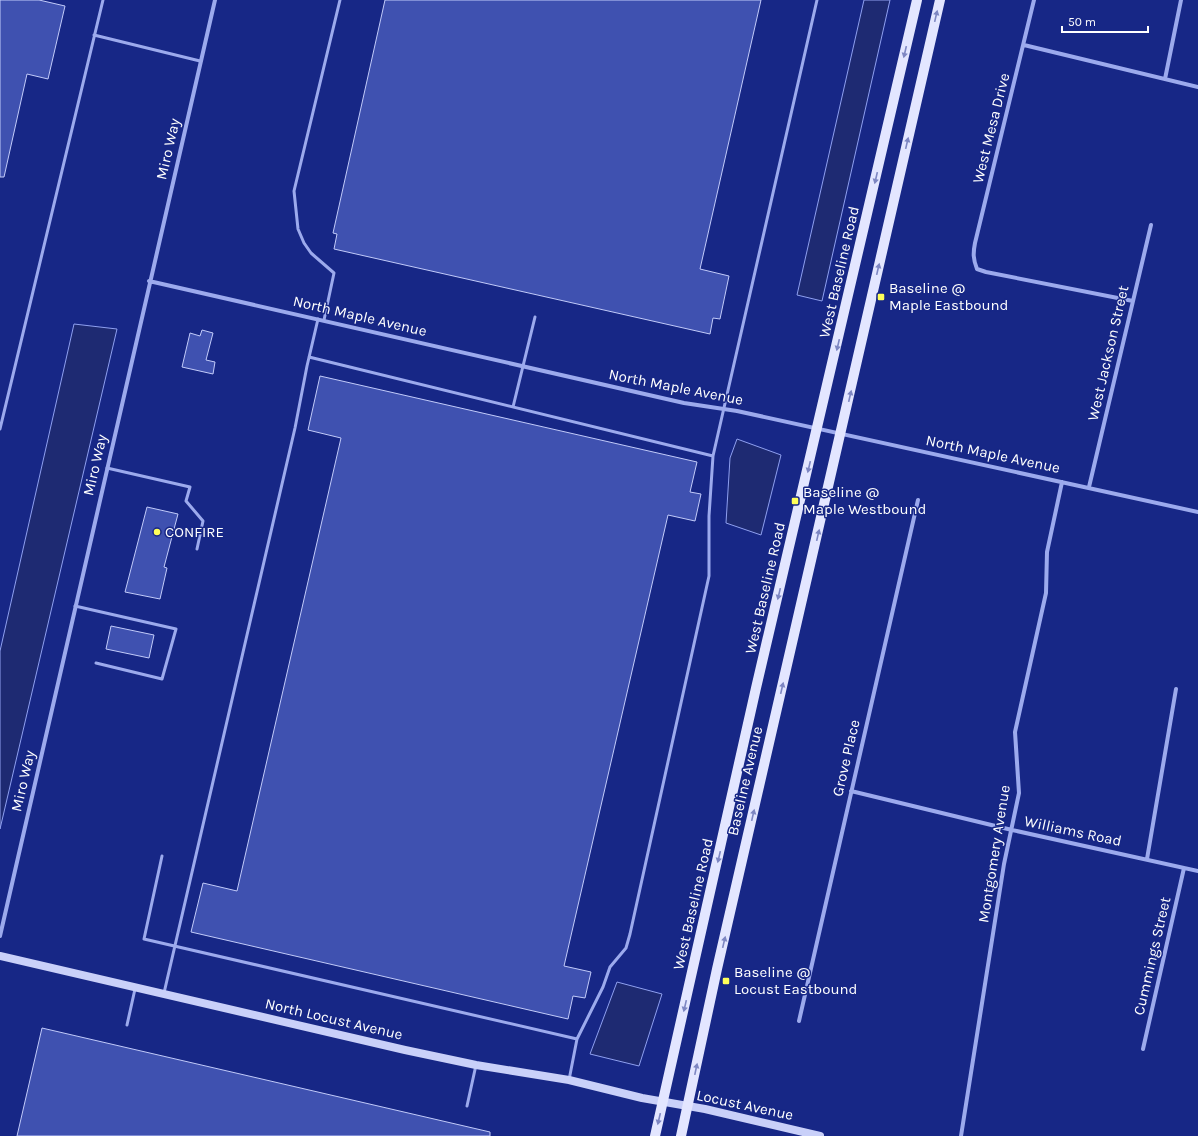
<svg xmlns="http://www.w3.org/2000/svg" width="1198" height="1136" viewBox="0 0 1198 1136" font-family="Karla,sans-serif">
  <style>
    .water { fill: #1e2a72; stroke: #8fa0f0 }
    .building { fill: #3f51b0; stroke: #c2cbfa }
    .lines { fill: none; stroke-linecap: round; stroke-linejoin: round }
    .lane { stroke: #9caaed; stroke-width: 3 }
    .street { stroke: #9caaed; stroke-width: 4 }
    .secondary { stroke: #c9d0f9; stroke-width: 8 }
    .primary { stroke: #e3e6ff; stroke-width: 10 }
    .oneway { fill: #7d86c2 }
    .poi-dot { fill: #ffff59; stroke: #172786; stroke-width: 1.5 }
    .labels { text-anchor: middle; stroke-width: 3; stroke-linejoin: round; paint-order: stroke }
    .street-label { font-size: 15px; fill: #fff; stroke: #172786 }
    .poi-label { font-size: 15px; fill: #fff; stroke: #172786; text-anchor: start }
  </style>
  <rect width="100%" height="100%" fill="#172786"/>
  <!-- water -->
  <path class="water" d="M864,0H890L822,301L797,295Z
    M74,324L117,329L0,829V651Z
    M737,439L781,455L761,535L726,523L730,458Z
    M617,982L662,994L639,1066L590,1054Z"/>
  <!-- building -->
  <path class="building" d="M0,0H39L65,6L48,79L27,74L4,177H0Z
    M385,0H761L700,269L729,276L720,319L713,318L710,334L334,249L337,234L333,233Z
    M202,330L213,333L206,360L215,362L213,374L182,367L190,333L200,336Z
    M320,376L697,462L690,492L701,494L695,521L668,515L564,966L591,972L585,998L573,996L568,1019L191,932L203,883L237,891L341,438L308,430Z
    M147,507L178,514L164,567L167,568L160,599L125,592Z
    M111,626L154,635L149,658L106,649Z
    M42,1028L490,1132V1136H17Z"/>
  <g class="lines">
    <!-- lane -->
    <path class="lane" d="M94,35L200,61
      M324,320L334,273L311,253L304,243L298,229L294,191L340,0
      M309,357L713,456
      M513,407L535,317
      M0,429L103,0
      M107,468L190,487L186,501L203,521L197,549
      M75,606L176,629L162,679L96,663
      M162,856L144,939L577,1039L569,1080
      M164,993L295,428L307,366L318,319
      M127,1025L135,989
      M577,1039L603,987L610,967L626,948L630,934L709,576V516L713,456L817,0
      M467,1106L476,1065"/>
    <!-- street -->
    <path class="street" d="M1034,0L975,243C973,253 973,259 977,269L986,272L1133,301
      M1024,45L1198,87
      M1165,79L1181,0
      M149,281L684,403L737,411L1198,512
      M1089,487L1151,225
      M851,791L1012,830L1198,871
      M1147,859L1176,689
      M0,936L215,0
      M799,1021L918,500
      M1143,1049L1184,868
      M961,1136L1004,864L1019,793L1015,732L1046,593L1047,552L1062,482"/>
    <!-- secondary -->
    <path class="secondary" d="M0,956L405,1050L476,1065L569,1080L642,1098L705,1109L820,1136"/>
    <!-- primary -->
    <path class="primary" d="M655,1136L756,688L917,0
      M681,1136L717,969L940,0"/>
  </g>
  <!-- one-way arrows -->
  <defs><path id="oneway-solid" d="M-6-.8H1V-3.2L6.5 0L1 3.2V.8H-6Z"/></defs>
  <g class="oneway">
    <use href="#oneway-solid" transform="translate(936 16) rotate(-77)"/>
    <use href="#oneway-solid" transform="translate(905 52) rotate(103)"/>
    <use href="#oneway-solid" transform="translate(907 143) rotate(-77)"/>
    <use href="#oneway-solid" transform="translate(876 178) rotate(103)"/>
    <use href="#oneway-solid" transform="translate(878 269) rotate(-77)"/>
    <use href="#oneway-solid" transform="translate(838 345) rotate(103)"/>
    <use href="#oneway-solid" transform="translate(850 396) rotate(-77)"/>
    <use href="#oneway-solid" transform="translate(809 467) rotate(103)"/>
    <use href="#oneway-solid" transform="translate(818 535) rotate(-77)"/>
    <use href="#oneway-solid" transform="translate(779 594) rotate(103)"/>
    <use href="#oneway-solid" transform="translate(782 688) rotate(-77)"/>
    <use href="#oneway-solid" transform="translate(753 815) rotate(-77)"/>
    <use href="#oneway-solid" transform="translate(719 857) rotate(103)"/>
    <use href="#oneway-solid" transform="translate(724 942) rotate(-77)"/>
    <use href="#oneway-solid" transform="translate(685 1006) rotate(103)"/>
    <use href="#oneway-solid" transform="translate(696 1069) rotate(-78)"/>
    <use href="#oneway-solid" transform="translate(659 1119) rotate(103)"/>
  </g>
  <!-- markers -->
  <g class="poi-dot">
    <rect x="877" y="293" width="8" height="8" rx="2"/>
    <rect x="791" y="497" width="8" height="8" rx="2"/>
    <circle cx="157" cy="532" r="4"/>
    <rect x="722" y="977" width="8" height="8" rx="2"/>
  </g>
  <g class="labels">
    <!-- street labels -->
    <g class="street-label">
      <text transform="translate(991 128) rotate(-76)" y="5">West Mesa Drive</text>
      <text transform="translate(168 149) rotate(-77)" y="5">Miro Way</text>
      <text transform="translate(839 272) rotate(-77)" y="5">West Baseline Road</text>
      <text transform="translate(360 316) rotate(13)" y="5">North Maple Avenue</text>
      <text transform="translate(1108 353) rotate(-77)" y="5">West Jackson Street</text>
      <text transform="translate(676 387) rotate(11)" y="5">North Maple Avenue</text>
      <text transform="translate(993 454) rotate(12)" y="5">North Maple Avenue</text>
      <text transform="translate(95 465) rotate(-77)" y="5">Miro Way</text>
      <text transform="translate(765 588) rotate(-77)" y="5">West Baseline Road</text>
      <text transform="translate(846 758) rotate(-77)" y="5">Grove Place</text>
      <text transform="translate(23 781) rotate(-77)" y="5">Miro Way</text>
      <text transform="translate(745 781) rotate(-77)" y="5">Baseline Avenue</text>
      <text transform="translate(1073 831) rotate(12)" y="5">Williams Road</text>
      <text transform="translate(994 854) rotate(-81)" y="5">Montgomery Avenue</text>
      <text transform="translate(693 904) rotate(-77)" y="5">West Baseline Road</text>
      <text transform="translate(1152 956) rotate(-77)" y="5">Cummings Street</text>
      <text transform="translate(334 1019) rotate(13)" y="5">North Locust Avenue</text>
      <text transform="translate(745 1105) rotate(12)" y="5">Locust Avenue</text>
    </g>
    <!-- poi labels -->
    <g class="poi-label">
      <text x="889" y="293">Baseline @<tspan x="889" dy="17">Maple Eastbound</tspan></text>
      <text x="803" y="497">Baseline @<tspan x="803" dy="17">Maple Westbound</tspan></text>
      <text x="165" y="537">CONFIRE</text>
      <text x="734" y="977">Baseline @<tspan x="734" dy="17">Locust Eastbound</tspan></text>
    </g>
  </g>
  <!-- scale -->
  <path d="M1062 26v6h86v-6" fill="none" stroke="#ffffff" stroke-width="2"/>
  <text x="1068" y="26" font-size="12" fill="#ffffff" stroke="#172786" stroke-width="3" paint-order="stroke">50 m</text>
</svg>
